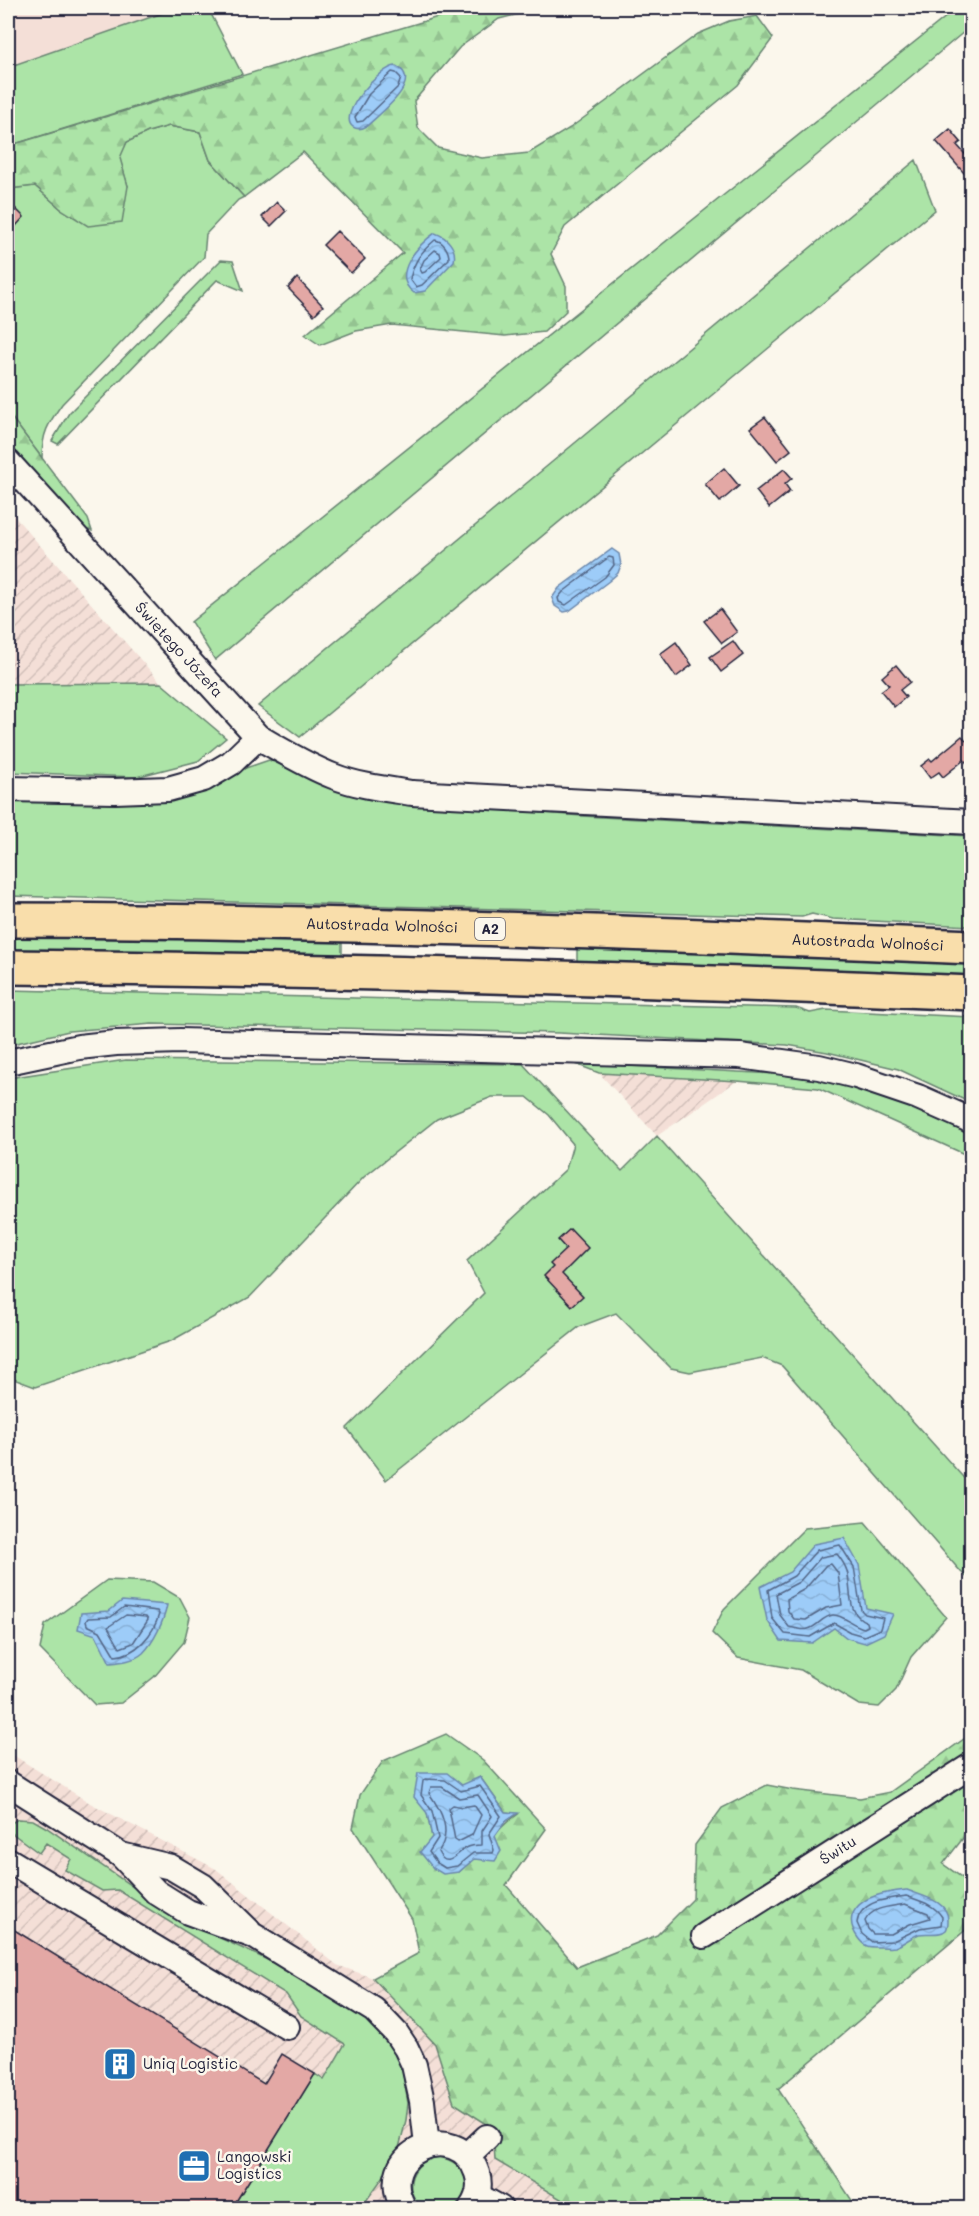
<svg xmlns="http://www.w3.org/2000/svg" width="979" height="2216" viewBox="0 0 979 2216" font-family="Mali,sans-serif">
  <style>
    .built { fill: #f4dfd7 }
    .industrial { fill: url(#industrial-furrows) }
    .green { fill: #ace4a7; stroke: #678371; stroke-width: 1.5 }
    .forest { fill: url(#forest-firs); stroke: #678371; stroke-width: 1.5; fill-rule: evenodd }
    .water { fill: url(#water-waves); stroke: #6c88ac; stroke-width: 1.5 }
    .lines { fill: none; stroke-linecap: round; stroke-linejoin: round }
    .shore { stroke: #536687; stroke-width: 1.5 }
    .building { fill: #e3a8a5; stroke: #22223b; stroke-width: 1.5 }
    .minor-casing { stroke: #22223b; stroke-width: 28 }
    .highway-casing { stroke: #22223b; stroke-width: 38 }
    .minor { stroke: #fbf7ec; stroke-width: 24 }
    .highway { stroke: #f9deab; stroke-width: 33 }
    .labels { text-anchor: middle; stroke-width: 5; stroke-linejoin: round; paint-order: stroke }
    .shield { fill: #fbf7ec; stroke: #636270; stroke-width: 1.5 }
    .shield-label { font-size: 14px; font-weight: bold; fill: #22223b }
    .street-label { font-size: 15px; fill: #22223b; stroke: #fbf7ec }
    .poi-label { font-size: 15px; fill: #22223b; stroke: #fbf7ec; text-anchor: start }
  </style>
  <defs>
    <pattern id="industrial-furrows" width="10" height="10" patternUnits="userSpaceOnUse" patternTransform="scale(1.5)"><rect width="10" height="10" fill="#f4dfd7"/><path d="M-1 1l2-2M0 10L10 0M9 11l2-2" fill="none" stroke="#d1bfb9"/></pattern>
    <pattern id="forest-firs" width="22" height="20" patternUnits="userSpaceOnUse" patternTransform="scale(1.5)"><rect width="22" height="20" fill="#ace4a7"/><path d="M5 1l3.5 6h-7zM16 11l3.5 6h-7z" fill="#94c391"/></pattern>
    <pattern id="water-waves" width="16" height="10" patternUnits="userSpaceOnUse" patternTransform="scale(1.5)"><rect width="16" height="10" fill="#9dccf8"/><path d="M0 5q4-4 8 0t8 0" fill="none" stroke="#87afd6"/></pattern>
  </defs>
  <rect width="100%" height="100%" fill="#fbf7ec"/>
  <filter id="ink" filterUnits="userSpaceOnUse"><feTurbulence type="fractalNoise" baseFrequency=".0167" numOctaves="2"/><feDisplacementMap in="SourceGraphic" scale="12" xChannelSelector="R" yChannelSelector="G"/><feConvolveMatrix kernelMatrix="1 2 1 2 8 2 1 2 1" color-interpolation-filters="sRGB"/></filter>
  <g filter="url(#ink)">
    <!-- built -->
    <path class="built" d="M8,8H177L8,67Z"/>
    <!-- industrial -->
    <path class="industrial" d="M8,509L161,683L8,684Z
      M599,1073L737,1081L657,1136Z
      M8,1752L90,1803L216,1869L337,1965L373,1978L435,2044L454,2103L494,2128L495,2160L576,2208H8Z"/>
    <!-- green -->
    <path class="green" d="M177,8H208L242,74L8,146V67Z
      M957,8H971V26L215,660L191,622Z
      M169,126L200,132L210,160L244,197L238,200L206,234L204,257L62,404C48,424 42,433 42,458L8,413V189L35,186L61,209L128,186L119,158L127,142L148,132Z
      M916,160L935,210L300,737L258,706Z
      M221,260L233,261L243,291L217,280L58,444L52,441L69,413Z
      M161,683L226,738L198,761L136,777L8,772V684Z
      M269,760L366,799L582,816L971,836V926L833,919L812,914L802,917L8,896V801L240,770Z
      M8,930L342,940V960L8,956Z
      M577,946L971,957V983L577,965Z
      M8,990L796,1008L810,1013L826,1010L971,1017V1103L898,1069L827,1052L787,1045L559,1033L152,1024L69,1031L8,1045Z
      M126,1060L523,1064L622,1171L657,1136L971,1486V1581L961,1572L782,1366L762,1358L690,1372L671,1368L616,1313L579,1327L386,1480L347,1428L484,1293L467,1261L566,1169L573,1144L549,1115L527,1097H492L437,1119L364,1177L250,1297L171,1341L35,1387L8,1377V1078Z
      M573,1063L813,1076L889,1098L953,1126L971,1136V1157L818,1088L737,1081L599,1073Z
      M865,1522L946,1617L911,1657L896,1690L879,1707L859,1705L801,1670L738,1658L712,1633L724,1609L805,1528Z
      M107,1580L153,1582L180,1598L190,1617L184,1642L154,1677L121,1703L95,1705L40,1649L45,1625Z
      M18,1819L33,1820L47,1828L181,1920L287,1969L361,2011L391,2043L402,2068L408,2103L406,2120L399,2148L391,2166L361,2208H232L315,2074L324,2080L345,2044L301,2016L286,1994L118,1890L102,1891L65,1870L71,1859L46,1843L39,1853L9,1831L11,1823Z
      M438,2157C467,2161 476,2189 454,2208H422C401,2189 411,2161 438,2157Z"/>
    <!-- forest -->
    <path class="forest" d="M468,8H543L499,19L460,47L414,101L418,128L438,148L482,158L529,153L570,128L698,34L729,21L757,16L773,38L738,85L565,227L551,254L566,286V311L544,332L505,336L392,325L356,331L320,345L305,335L403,253L303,152L244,197L210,160L200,132L169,126L148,132L127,142L120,158L128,186L122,222L88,226L61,209L35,186L8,189V146Z
      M8,413L88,519L92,531L80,528L8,447Z
      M446,1734L483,1760L546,1829L506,1885L577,1967L657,1935L693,1899L695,1845L722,1808L767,1785L793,1790L860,1798L890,1792L971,1734V1828L943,1864L971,1884V1911L969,1927L778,2089L857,2208H576L495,2160L493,2128L454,2103L435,2044L373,1978L419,1953L412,1919L353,1828L360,1795L383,1761ZM480,1777L505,1812L518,1814C495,1829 480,1854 459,1872L432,1837L427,1813Z"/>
    <!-- water -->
    <path class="water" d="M396,66C425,81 380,113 367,126C362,129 358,130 353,127C336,115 381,66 396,66Z
      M435,233C447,237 457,248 454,261L425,291L414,293C390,276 418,244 435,233Z
      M612,549L619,554L621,565L618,573L609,581L569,611L564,612L555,606L552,598L559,588Z
      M844,1538L859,1565L866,1608L893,1614L884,1634L865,1643L847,1638L834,1628L812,1643L781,1641L767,1620L760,1587L790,1572L814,1544Z
      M122,1601L167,1605C164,1621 154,1642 143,1653C134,1661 121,1662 110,1663L96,1635L78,1629L81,1613L109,1611Z
      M418,1773H447L462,1785L480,1777L505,1812L518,1813L505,1822L495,1836L501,1851L495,1861L474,1859L459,1872L443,1874L433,1868L420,1852L432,1837L427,1813L414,1797Z
      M907,1890C922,1896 949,1901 948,1921C948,1924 948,1927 946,1930C940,1936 927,1932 919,1934C911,1937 903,1944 895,1947C890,1948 886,1947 881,1947C870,1947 865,1948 858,1938C853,1931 850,1924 852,1916C859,1895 889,1892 907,1890Z"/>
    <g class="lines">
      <!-- shore -->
      <path class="shore" d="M392,72L396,73L401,78L398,87L363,121L357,122L355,117L369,94Z
        M435,240C443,241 449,250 449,259L422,285L416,287L410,279C414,261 421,252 435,240Z
        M435,250L440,253L441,257L425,272L422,273L420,269L424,260Z
        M609,557L613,558L614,565L605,577L566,605L559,602L558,598L563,592Z
        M840,1545L854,1567L861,1610L865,1614L883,1618L880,1629L864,1636L850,1632L834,1623L810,1637L785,1634L772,1618L768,1590L794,1576L817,1550Z
        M837,1554C841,1559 845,1565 847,1571C852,1589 846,1615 867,1622L868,1626L864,1628C853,1626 842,1614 833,1615C823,1616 817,1627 808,1629C803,1631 794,1628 789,1627L780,1615L776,1594L799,1582L821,1557Z
        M831,1564L838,1573L842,1605L826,1608L806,1620L794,1619L788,1611L787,1599L805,1589L826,1565Z
        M124,1607L157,1611L159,1614C154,1634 136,1655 115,1656L100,1631L87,1625L86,1621L88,1618L111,1617Z
        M126,1615L146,1617L148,1620L133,1643L120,1648L108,1627Z
        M425,1779L445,1780L461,1791L480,1786L501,1816L489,1834L494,1850L493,1853H473L457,1866L445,1868L437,1863L429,1852L438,1838L432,1811L421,1795L423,1781Z
        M431,1787H442L459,1798L478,1795L492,1816L482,1831V1845C477,1845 471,1845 466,1848C456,1854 447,1870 438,1852C453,1832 441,1810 429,1793Z
        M453,1805L462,1807L474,1805L481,1815L472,1835L458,1842L455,1840L449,1808Z
        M906,1896C920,1901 934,1904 942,1917L941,1925L920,1928L893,1941L872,1942L862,1934L857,1923C860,1900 888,1899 906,1896Z
        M905,1904L928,1913L930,1918L910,1924L891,1934H873L868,1929L865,1921C873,1906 890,1907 905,1904Z"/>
    </g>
    <!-- building -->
    <path class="building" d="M950,129L961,142L957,145L972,162V167L964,173L936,141Z
      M277,202L286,211L271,226L262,217Z
      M14,207L24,217L15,227L8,220V214Z
      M337,231L365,259L351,273L323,245Z
      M297,278L323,306L314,315L288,288Z
      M765,417L791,450L777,461L750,428Z
      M724,468L739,486L720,502L705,484Z
      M784,469L792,478L785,484L790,491L769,508L756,491Z
      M720,609L737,632L722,643L704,621Z
      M733,641L743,655L721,672L710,657Z
      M676,642L692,665L676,677L660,654Z
      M896,665L910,682L900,690L906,697L894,707L881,691L889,685L882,677Z
      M962,736L972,747V768L964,760L943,777L939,772L930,778L921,766L930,759L932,761Z
      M570,1229L588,1248L562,1274L583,1296L572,1306L544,1276L553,1267L550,1264L566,1249L558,1240Z
      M8,1926L264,2084L282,2054L315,2074L232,2208H8Z"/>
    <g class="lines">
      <!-- minor casing -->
      <g class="minor-casing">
        <g id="minor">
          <path id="s1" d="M8,462L258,737C283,751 307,766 333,776C358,786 386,789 412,793L972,822"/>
          <path d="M8,789L115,791L168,789L204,779L231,763L258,737"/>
          <path d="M8,1062L79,1047L116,1043L180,1041L740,1056L819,1067L856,1076L918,1097L972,1121"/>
          <path d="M8,1783L121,1855L156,1892L188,1912L254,1936L374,2010L396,2033L406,2048L414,2065L422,2101L427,2145"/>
          <path d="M121,1855L171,1867L203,1886L248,1930"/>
          <path d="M8,1860L287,2027"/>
          <path id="s2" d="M704,1936L972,1765"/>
          <path d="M467,2156L487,2137"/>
          <path d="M478,2196L500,2208"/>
          <path d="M404,2208C371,2153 458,2116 477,2173C481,2185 478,2198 471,2208"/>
        </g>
      </g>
      <!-- highway casing -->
      <g class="highway-casing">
        <g id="highway">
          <path id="s3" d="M8,920C329,921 650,933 972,947"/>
          <path d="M8,967C329,970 650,979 972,993"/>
        </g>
      </g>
      <!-- minor -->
      <use href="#minor" class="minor"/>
      <!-- highway -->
      <use href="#highway" class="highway"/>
    </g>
  </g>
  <!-- icons -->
  <defs>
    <g id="building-square" transform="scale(1.725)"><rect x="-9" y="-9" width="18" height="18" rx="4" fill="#1f6fb2" stroke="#fbf7ec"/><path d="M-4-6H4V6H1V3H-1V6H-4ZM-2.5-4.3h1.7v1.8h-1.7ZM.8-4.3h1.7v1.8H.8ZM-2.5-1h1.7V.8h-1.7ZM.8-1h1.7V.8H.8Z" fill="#fff"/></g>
    <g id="office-square" transform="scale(1.725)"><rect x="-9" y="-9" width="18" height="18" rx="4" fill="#1f6fb2" stroke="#fbf7ec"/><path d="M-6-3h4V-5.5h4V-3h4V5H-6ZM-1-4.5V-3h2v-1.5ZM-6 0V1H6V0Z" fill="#fff"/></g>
  </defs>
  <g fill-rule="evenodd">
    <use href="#building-square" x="120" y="2064"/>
    <use href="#office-square" x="194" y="2166"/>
  </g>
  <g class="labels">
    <!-- shield labels -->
    <rect class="shield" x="475" y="918" width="30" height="22" rx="4.5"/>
    <g class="shield-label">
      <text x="490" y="934">A2</text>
    </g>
    <!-- street labels -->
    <g class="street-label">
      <text dy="5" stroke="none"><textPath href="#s1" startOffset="254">Świętego Józefa</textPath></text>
      <text dy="5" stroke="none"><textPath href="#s3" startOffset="374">Autostrada Wolności</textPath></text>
      <text dy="5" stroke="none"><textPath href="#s3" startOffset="860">Autostrada Wolności</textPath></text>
      <text dy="5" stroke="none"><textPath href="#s2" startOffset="159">Świtu</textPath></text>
    </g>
    <!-- poi labels -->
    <g class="poi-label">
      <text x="143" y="2069">Uniq Logistic</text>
      <text x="217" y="2162">Langowski<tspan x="217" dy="17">Logistics</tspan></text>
    </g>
  </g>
  <!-- margin -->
  <rect width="979" height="2216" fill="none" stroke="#fbf7ec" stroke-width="30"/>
  <rect x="15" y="15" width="949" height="2186" fill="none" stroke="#22223b" stroke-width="2" filter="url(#ink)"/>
</svg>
